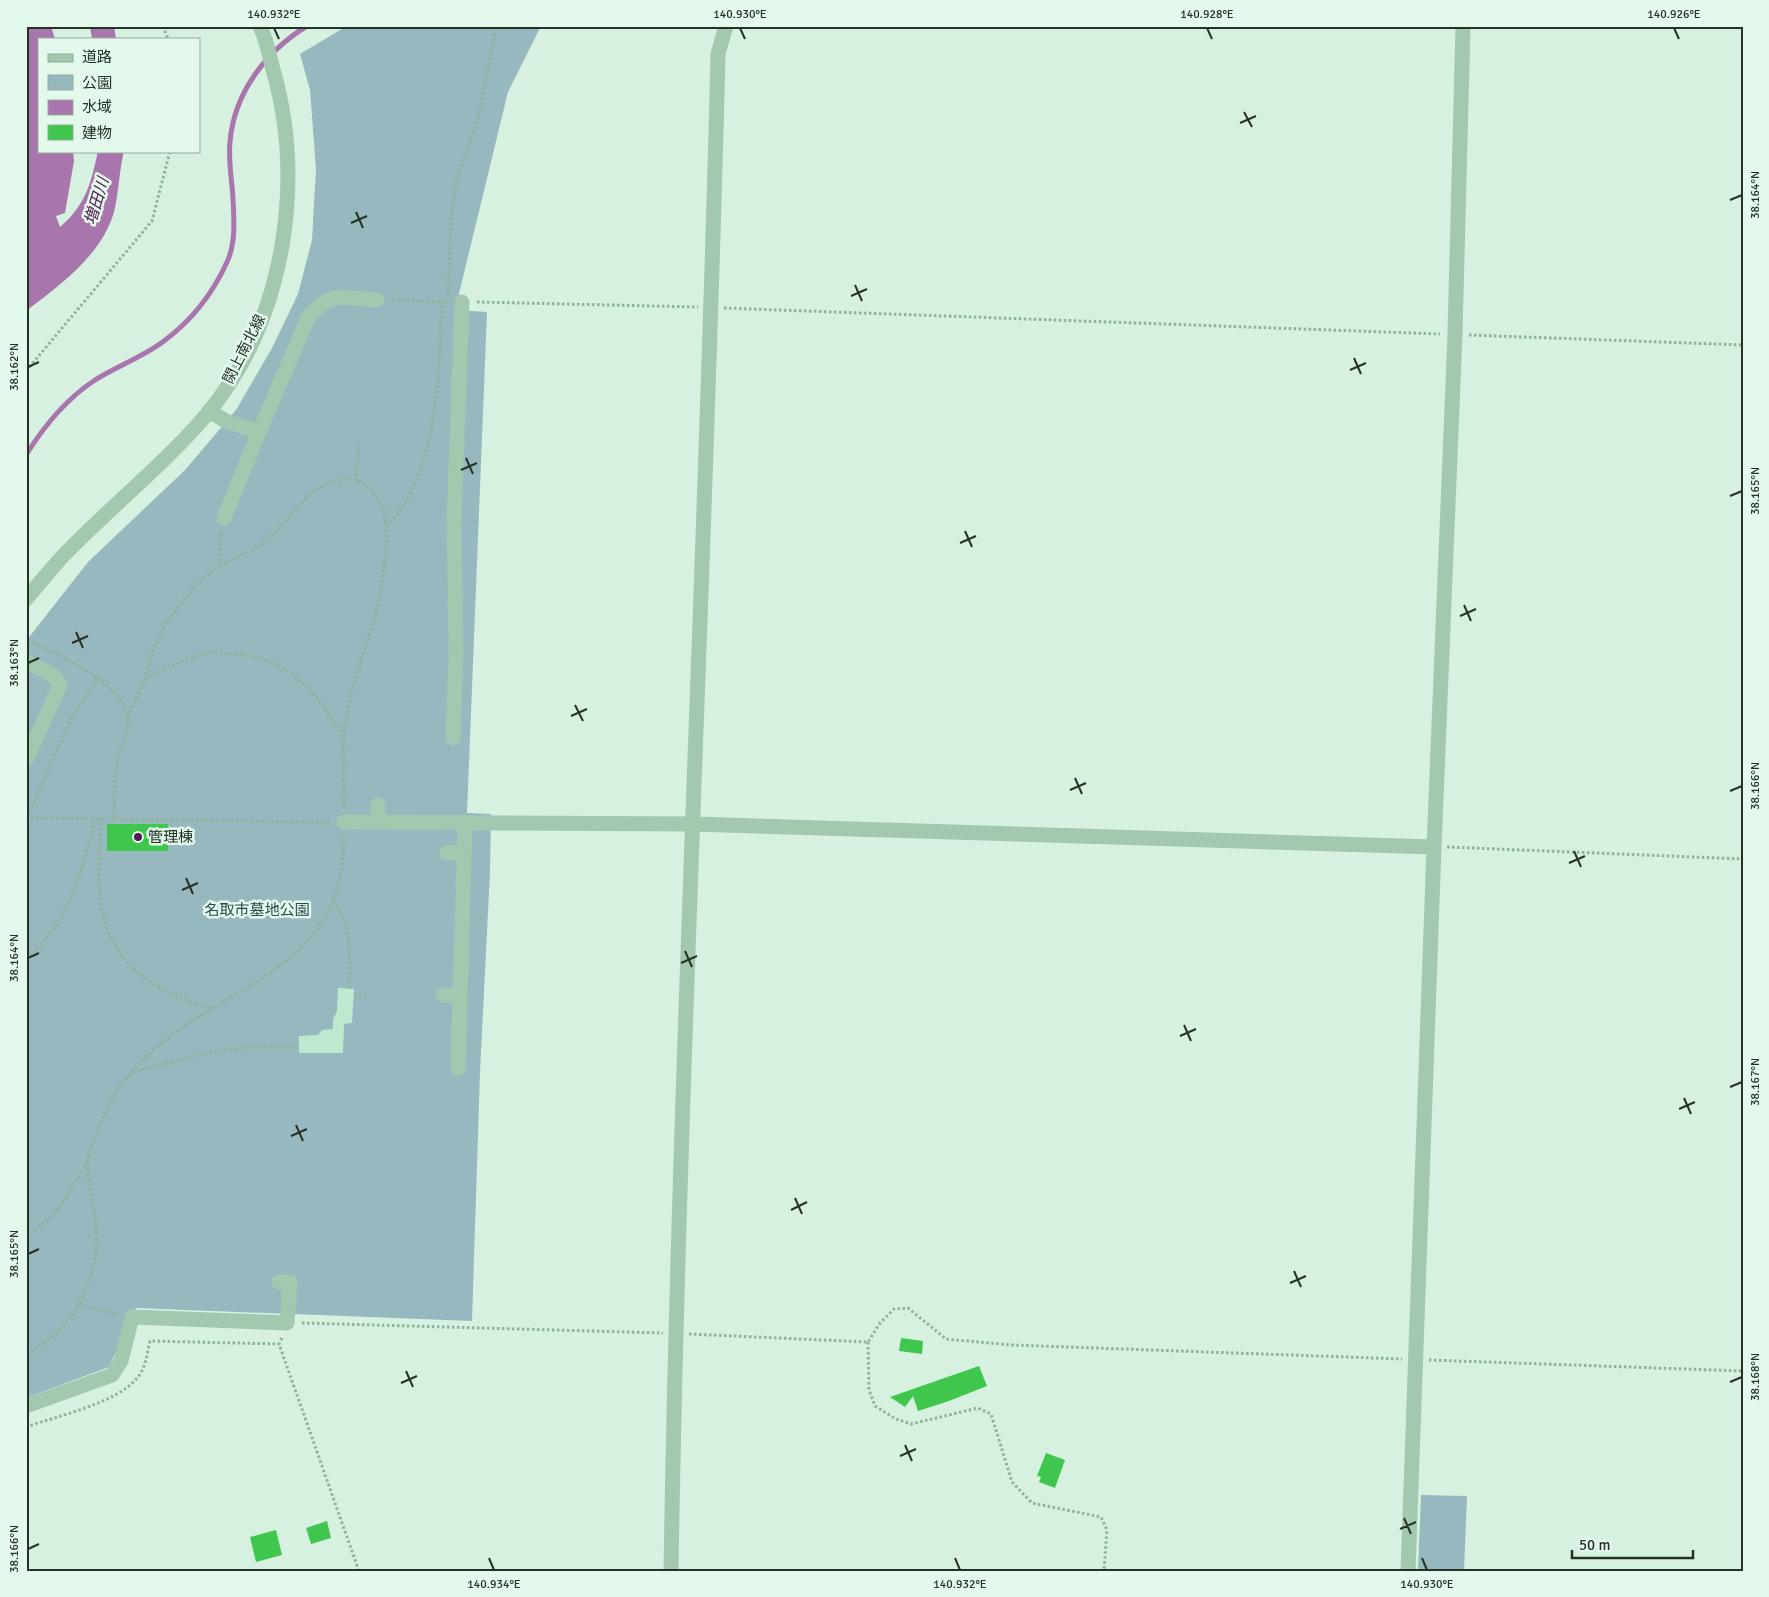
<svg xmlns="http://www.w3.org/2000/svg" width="1769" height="1597" viewBox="0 0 1769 1597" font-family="Signika,'Noto Sans JP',sans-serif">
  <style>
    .green { fill: #97b8bf }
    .plaza { fill: #bde9cf }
    .water { fill: #a876ad }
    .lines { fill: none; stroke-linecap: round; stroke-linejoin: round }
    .stream { stroke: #a876ad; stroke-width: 5 }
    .building { fill: #3fc64c }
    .path { stroke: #8db498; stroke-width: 3; stroke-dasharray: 2.5 2.5; stroke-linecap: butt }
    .minor { stroke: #a3c8af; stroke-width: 15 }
    .ticks { fill: none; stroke: #253327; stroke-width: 2 }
    .poi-dot { fill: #501b54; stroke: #e3f9eb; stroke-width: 2 }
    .labels { text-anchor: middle; stroke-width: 5; stroke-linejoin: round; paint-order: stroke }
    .street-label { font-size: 15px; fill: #253327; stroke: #e3f9eb }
    .poi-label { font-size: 15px; fill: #253327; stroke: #e3f9eb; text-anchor: start }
    .park-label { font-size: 15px; fill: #294951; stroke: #e3f9eb }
    .water-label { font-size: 16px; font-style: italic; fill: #501b54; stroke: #e3f9eb }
    .neatline { fill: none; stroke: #253327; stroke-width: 2 }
    .ticks-label { font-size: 12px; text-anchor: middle; fill: #253327 }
  </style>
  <rect width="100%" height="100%" fill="#d7f1e1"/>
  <!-- green -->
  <path class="green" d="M347,26H541L508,92L455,310L487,312L467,813L491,814L490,872L480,1072L472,1321L136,1308L109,1367L26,1398V641L88,562L185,470L236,410L272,348L298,294L312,240L316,169L310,90L300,54Z
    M1421,1495L1467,1496L1464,1571H1418Z"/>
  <!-- plaza -->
  <path class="plaza" d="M338,988L354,989L352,1023L344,1024L343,1053H299V1036L318,1035L322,1030L333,1029V1019L337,1011Z"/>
  <!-- water -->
  <path class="water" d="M26,26H51L55,39H39V151H73L74,161L65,213L56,216L60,227C86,205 91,183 98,151H124C119,171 119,192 114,212C101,256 61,284 26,311Z
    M90,26H114L116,39H92Z"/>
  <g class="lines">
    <!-- stream -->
    <path class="stream" d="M26,455C44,426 66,399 95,380C117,366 143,357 164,341C191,321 213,293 227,262C236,243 234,219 233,199C232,180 228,160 230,142C234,93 266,51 307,26"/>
  </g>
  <!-- building -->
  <path class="building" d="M107,824H168V851H107Z
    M901,1338L923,1341L922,1354L899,1351Z
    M979,1366L987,1386L949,1401L918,1411L913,1396L905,1407L890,1397Z
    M1046,1453L1065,1460L1055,1488L1039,1482L1041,1477L1037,1476Z
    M327,1521L331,1538L311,1544L306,1528Z
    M276,1530L282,1555L256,1562L250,1537Z"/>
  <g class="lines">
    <!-- path -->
    <path class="path" d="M163,26L168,39
      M448,295L451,220L455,186L479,116L496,26
      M392,300L448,302
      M477,302L698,307
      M724,308L1440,334
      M1469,335L1743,345
      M26,371L152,221L170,151
      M386,526C437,482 440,365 442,301
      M219,566C237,557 258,549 273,534C299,509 314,476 356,479L359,441
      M26,636L27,640C55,654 122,681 128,716C130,732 119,750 117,765C114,782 115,801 114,818
      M145,679C164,669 184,659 205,654C213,652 221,653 228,654C286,654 316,692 343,737
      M128,717L145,679L154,648L166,623L197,584L219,566L221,531
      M344,807L343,738L349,702L377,609L383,578L387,536L384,509L371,490L356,479
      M26,818L330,822
      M101,818C100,845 97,872 100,898C107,963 154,992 211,1008
      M26,820L71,719L98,678
      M1447,847L1743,859
      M333,900C353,925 349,959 350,988
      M26,959C69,923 82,870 96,818
      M354,995H366
      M132,1072L207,1053L245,1047H299
      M26,1236C56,1218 70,1192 87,1163
      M79,1304L119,1315
      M302,1323L663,1333
      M689,1334L868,1342L880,1323L894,1309L908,1308L946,1339L1012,1345L1402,1359
      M282,1338L279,1344L359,1571
      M868,1342L869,1390L875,1406L896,1419L911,1424L978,1408L991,1414L1012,1482L1032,1503L1101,1517L1107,1530L1104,1571
      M26,1353C74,1331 101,1276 96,1225C95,1210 86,1174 87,1162C90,1142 111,1098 123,1083C147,1051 179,1028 213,1008C263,978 320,950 337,888C342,871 343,853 344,836
      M1429,1360L1743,1371
      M26,1427C57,1416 118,1403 138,1377C146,1367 147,1354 150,1341L279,1344"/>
    <!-- minor -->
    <path class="minor" d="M209,411L226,421L259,432L308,318C332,289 343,298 377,300
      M224,518L259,432
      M26,599C38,585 50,570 63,556C110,507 164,465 208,413C285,319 306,181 272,66C269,53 266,39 260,26
      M26,661L54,676L60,685L26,760
      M453,738L456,652L454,521L462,302
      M344,822L693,824L1434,847L1408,1571
      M378,822V805
      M1434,847L1455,334L1463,26
      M447,853L464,852
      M443,995H459
      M458,1068L465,822
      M26,1406L112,1375L121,1361L132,1317L287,1323L290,1282H279
      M671,1571C679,1065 706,560 718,54L726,26"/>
  </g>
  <!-- ticks -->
  <path class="ticks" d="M274,28L279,39M740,28L745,39M1207,28L1212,39M1674,28L1679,39M1244,112L1252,127M1240,123L1256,116M1730,200L1742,195M356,212L363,228M351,223L367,216M855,285L862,301M851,296L867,289M1354,358L1361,374M28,367L39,362M1350,370L1366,363M466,458L473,474M461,470L477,463M1730,496L1742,491M965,531L972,547M960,543L976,536M1464,605L1471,621M1460,616L1476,609M76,632L83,648M72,643L88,636M28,663L39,658M575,705L583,721M571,716L587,709M1075,778L1082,794M1070,790L1086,783M1730,791L1742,786M1574,851L1581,867M1569,863L1585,856M186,878L193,894M182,890L198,883M685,951L692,967M28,958L39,953M681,963L697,956M1184,1025L1191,1041M1180,1036L1196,1029M1730,1087L1742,1082M1684,1098L1691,1114M1679,1109L1695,1102M296,1125L303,1141M291,1136L307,1129M795,1198L802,1214M791,1210L807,1202M28,1254L39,1249M1294,1271L1301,1287M1290,1283L1306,1276M406,1371L413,1387M1730,1382L1742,1377M401,1383L417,1376M905,1445L912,1461M900,1456L916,1449M1404,1518L1411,1534M1400,1529L1416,1522M28,1549L39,1544M489,1558L494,1570M955,1558L960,1570M1422,1558L1427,1570"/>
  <!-- markers -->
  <circle class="poi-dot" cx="138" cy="837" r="5"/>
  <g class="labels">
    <!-- street labels -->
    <g class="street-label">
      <text transform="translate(244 349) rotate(-63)" y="5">閖上南北線</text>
    </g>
    <!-- poi labels -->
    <g class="poi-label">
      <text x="148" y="842">管理棟</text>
    </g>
    <!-- park labels -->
    <g class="park-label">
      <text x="257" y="915">名取市墓地公園</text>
    </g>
    <!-- water labels -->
    <g class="water-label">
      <text transform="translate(96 201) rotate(-73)" y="6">増田川</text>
    </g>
  </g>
  <!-- border -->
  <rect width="1769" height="1597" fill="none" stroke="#e3f9eb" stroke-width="55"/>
  <!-- legend -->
  <rect x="38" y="38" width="162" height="115" fill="#e3f9eb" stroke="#97aa9d"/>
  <rect x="48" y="54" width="25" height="8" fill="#a3c8af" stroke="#97aa9d"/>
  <text x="82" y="62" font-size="15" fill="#253327">道路</text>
  <rect x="48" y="75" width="25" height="15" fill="#97b8bf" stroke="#97aa9d"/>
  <text x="82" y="88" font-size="15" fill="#253327">公園</text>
  <rect x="48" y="100" width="25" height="15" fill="#a876ad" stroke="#97aa9d"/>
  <text x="82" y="112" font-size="15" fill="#253327">水域</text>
  <rect x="48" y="125" width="25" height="15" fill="#3fc64c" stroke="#97aa9d"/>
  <text x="82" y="138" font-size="15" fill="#253327">建物</text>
  <!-- scale -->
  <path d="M1572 1550v8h121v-8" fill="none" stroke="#253327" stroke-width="2.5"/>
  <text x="1579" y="1550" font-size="15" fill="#253327" stroke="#e3f9eb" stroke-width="4" paint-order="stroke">50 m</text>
  <rect x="28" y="28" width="1714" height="1542" class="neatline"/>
  <g class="ticks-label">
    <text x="274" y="18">140.932°E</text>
    <text x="740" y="18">140.930°E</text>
    <text x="1207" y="18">140.928°E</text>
    <text x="1674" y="18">140.926°E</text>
    <text transform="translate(1755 195) rotate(-90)" y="4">38.164°N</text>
    <text transform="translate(14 367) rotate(-90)" y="4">38.162°N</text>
    <text transform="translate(1755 491) rotate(-90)" y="4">38.165°N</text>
    <text transform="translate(14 663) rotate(-90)" y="4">38.163°N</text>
    <text transform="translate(1755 786) rotate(-90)" y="4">38.166°N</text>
    <text transform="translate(14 958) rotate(-90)" y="4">38.164°N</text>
    <text transform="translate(1755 1082) rotate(-90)" y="4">38.167°N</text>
    <text transform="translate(14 1254) rotate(-90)" y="4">38.165°N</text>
    <text transform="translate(1755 1377) rotate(-90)" y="4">38.168°N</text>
    <text transform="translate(14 1549) rotate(-90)" y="4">38.166°N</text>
    <text x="494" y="1588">140.934°E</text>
    <text x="960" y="1588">140.932°E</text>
    <text x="1427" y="1588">140.930°E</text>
  </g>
</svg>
